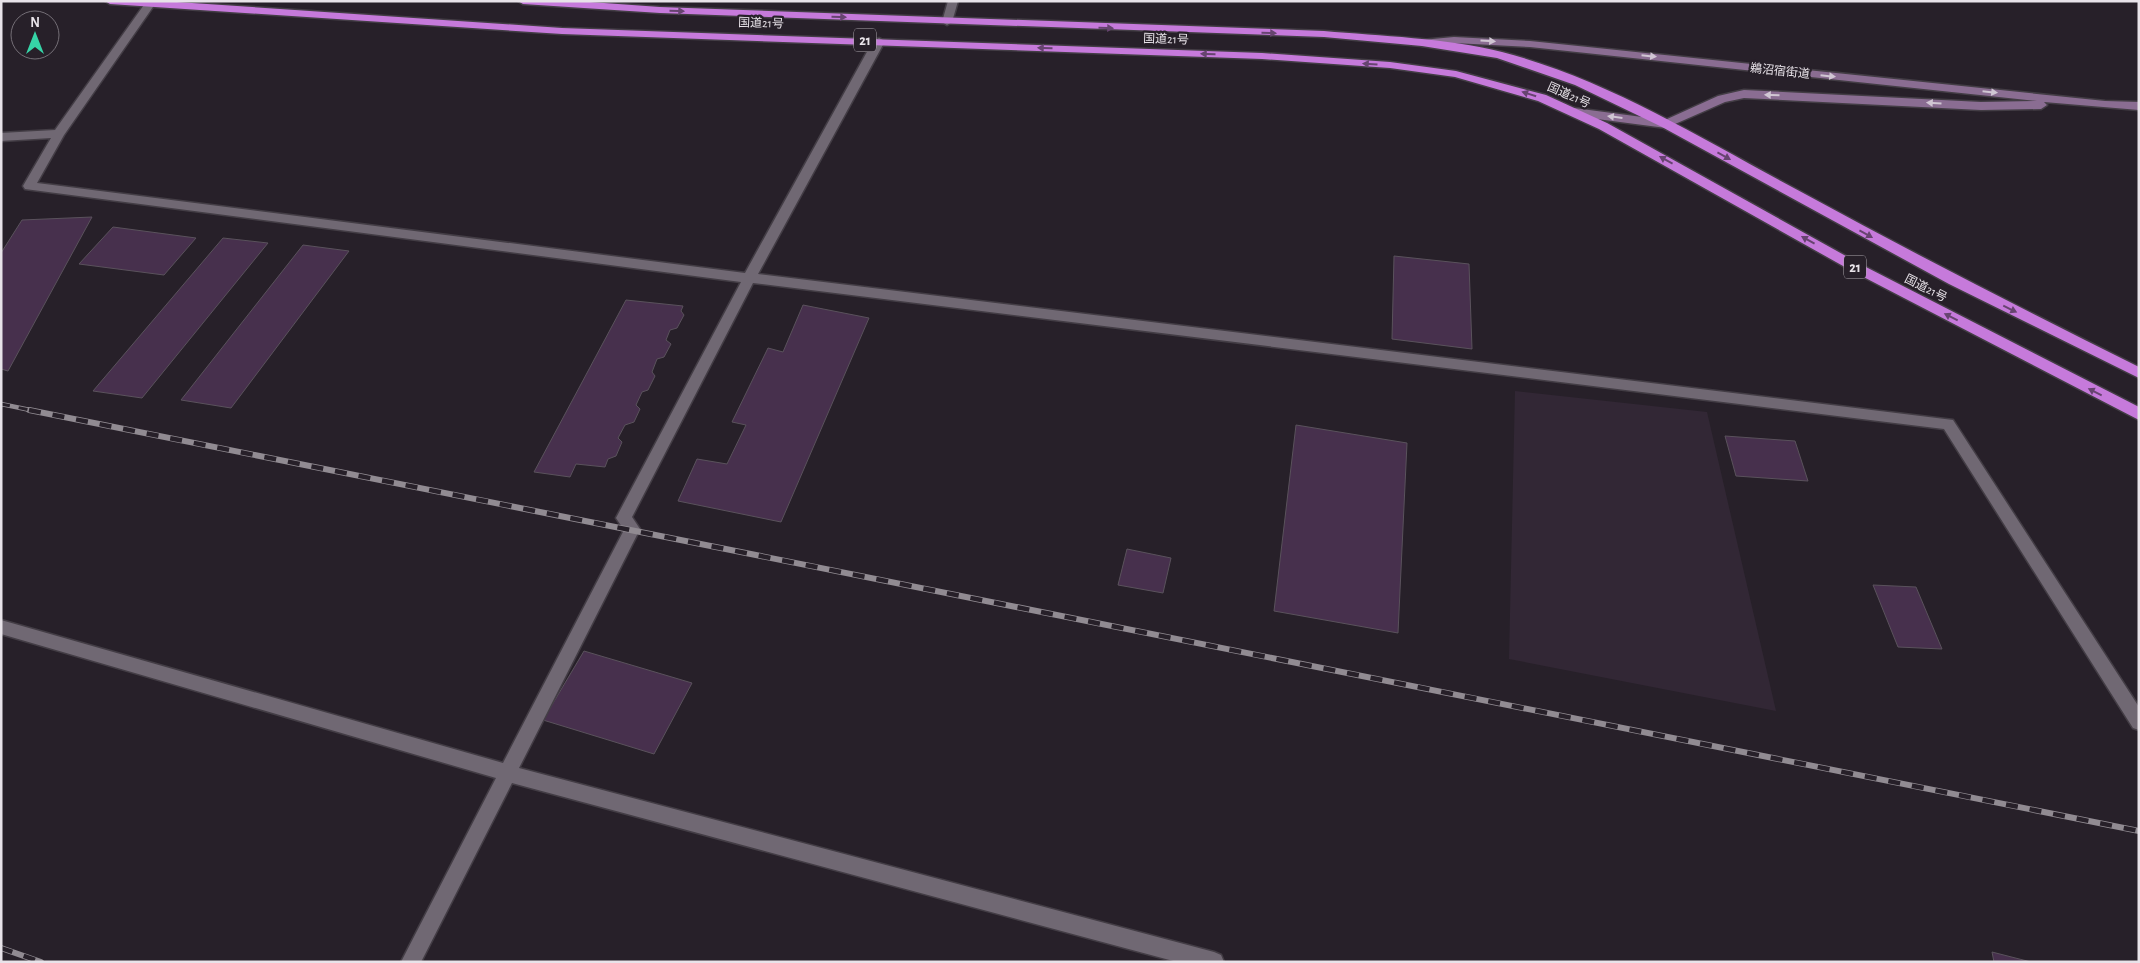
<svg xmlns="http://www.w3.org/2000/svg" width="2140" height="963" viewBox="0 0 2140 963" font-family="'Alegreya Sans','Noto Sans JP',sans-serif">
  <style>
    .built { fill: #322735 }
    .building { fill: #47304d; stroke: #5a525c }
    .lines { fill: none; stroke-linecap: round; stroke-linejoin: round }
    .street-casing { stroke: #433d45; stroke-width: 3 }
    .secondary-casing { stroke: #433d45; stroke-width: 3 }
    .highway-casing { stroke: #433d45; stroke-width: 3 }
    .street { fill: #706873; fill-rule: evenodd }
    .secondary { fill: #8a6d92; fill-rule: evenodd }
    .highway { fill: #c67adb; fill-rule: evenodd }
    .rail-far1-casing { stroke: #918b92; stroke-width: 4.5 }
    .rail-casing { stroke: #918b92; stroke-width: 6 }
    .rail-far1 { stroke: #272029; stroke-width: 3; stroke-dasharray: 9; stroke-linecap: butt }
    .rail { stroke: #272029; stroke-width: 4.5; stroke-dasharray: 12; stroke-linecap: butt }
    .oneway { fill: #674470 }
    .oneway2 { fill: #d0c6d3 }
    .labels { text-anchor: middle; stroke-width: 4.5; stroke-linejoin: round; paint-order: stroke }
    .far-street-label { font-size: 12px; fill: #e8e3e9; stroke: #272029 }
    .shield { fill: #272029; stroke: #aea8af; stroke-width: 1 }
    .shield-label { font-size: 14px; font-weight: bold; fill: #e8e3e9 }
  </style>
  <rect width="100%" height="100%" fill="#272029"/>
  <!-- built -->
  <path class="built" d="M1515,391L1707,412L1776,711L1509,659Z"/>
  <!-- building -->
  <path class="building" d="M92,217L8,371L1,369V253L22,220Z
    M113,227L196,238L164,275L79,264Z
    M223,238L268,243L142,398L93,391Z
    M303,245L349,251L231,408L181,400Z
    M1394,256L1469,264L1472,349L1392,339Z
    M626,300L683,306L681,311L684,315L677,328L670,330L666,340L671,344L664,357L657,359L652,372L655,376L648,390L642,392L636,405L640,409L634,422L625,425L618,438L622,442L616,456L608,459L605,467L576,464L570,477L534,472Z
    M803,305L869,318L781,522L678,501L697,459L727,464L746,425L732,422L768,348L783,352Z
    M1296,425L1407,443L1398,633L1274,611Z
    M1725,436L1795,441L1808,481L1736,476Z
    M1127,549L1171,558L1163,593L1118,585Z
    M1873,585L1916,587L1942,649L1898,647Z
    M584,651L692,683L654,754L543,720Z
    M1992,952L2031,962H1994Z"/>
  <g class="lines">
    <!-- street casing -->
    <g class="street-casing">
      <path id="street" d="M152,1L155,4L64,135L37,183L745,273L873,41L879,38L885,41L758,274L1953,420L2139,707V730L2133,728L1944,429L753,283L632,517L640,529L519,768L1214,952L1221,955L1224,962H1177L512,783L421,962H401L496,778L1,634V620L503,763L624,530L616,518L741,282L25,189L23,186L51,138L1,141V133L55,130L146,2Z
        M948,1H958L952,22L947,25L942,22Z"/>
    </g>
    <!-- secondary casing -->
    <g class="secondary-casing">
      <path id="secondary" d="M1454,37L1530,41L2105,101L2139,102V110L2044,102L2047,105L2041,109L1981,110L1744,98L1725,102L1666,128L1574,116L1568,112L1574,108L1665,120L1718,96L1744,90L1981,102L2037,101L1530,47L1454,43L1422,46L1416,43L1422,40Z"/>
    </g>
    <!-- highway casing -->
    <g class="highway-casing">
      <path id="highway" d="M105,1H162L562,28L1262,53L1390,62L1456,71L1546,95L1607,123L1862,265L2139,407V420L1852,271L1599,129L1538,101L1455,77L1390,68L1262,59L562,34L110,4Z
        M518,1H576L660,7L1324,31C1380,36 1447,38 1502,52C1610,80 1707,142 1805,194C1915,254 2026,311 2139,367V378L1949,284L1662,127L1575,85L1497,58L1422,46L1324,37L660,13L523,4Z"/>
    </g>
    <!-- street -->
    <use href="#street" class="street"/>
    <!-- secondary -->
    <use href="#secondary" class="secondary"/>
    <!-- highway -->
    <use href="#highway" class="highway"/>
    <!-- rail-far1 casing -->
    <g class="rail-far1-casing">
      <path id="rail-far1" d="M1,404L35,411"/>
    </g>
    <!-- rail casing -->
    <g class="rail-casing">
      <path id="rail" d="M29,410L2139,831
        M1,948L41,962"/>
    </g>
    <!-- rail-far1 -->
    <use href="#rail-far1" class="rail-far1"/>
    <!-- rail -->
    <use href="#rail" class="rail"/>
  </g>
  <!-- one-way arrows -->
  <defs><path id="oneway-solid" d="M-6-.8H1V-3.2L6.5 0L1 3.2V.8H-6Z" transform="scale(1.25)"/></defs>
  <g class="oneway">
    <use href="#oneway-solid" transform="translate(677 11) rotate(2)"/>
    <use href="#oneway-solid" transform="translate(839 17) rotate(2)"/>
    <use href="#oneway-solid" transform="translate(1106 28) rotate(2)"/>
    <use href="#oneway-solid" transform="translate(1269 33) rotate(1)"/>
    <use href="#oneway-solid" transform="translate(1045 48) rotate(-178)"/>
    <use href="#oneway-solid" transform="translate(1208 54) rotate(-178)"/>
    <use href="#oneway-solid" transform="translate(1370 64) rotate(-176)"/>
    <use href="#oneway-solid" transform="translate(1529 94) rotate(-162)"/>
    <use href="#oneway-solid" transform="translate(1724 156) rotate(29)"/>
    <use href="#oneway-solid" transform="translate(1666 160) rotate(-151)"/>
    <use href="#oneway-solid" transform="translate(1866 234) rotate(29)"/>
    <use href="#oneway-solid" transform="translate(1808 240) rotate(-151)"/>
    <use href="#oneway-solid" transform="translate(2010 309) rotate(26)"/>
    <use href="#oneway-solid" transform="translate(1951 317) rotate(-153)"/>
    <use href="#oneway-solid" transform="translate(2095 392) rotate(-153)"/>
  </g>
  <g class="oneway2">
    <use href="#oneway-solid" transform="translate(1488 41) rotate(3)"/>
    <use href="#oneway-solid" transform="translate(1649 56) rotate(6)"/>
    <use href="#oneway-solid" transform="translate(1828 76) rotate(6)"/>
    <use href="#oneway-solid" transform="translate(1990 92) rotate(6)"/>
    <use href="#oneway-solid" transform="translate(1772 95) rotate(-178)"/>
    <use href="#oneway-solid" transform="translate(1934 103) rotate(-177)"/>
    <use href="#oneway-solid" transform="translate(1615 117) rotate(-173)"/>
  </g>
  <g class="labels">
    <!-- far-street labels -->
    <g class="far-street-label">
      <text transform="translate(761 23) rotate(2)" y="4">国道21号</text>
      <text transform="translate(1166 39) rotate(2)" y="4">国道21号</text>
      <text transform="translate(1780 71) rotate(6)" y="4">鵜沼宿街道</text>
      <text transform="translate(1569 95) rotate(24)" y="4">国道21号</text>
      <text transform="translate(1926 288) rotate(27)" y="4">国道21号</text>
    </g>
    <!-- shield labels -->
    <g class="shield">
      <rect x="854" y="28.5" width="22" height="23" rx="4"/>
      <rect x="1844" y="255.5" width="22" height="23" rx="4"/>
    </g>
    <g class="shield-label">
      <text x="865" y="45">21</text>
      <text x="1855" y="272">21</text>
    </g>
  </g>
  <!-- border -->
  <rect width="2140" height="963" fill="none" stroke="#e8e3e9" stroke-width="5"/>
  <!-- north arrow -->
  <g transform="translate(35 35)"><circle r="24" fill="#272029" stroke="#746e76"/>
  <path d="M0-4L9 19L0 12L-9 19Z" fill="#36d4a7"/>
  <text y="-8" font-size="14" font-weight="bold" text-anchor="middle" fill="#e8e3e9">N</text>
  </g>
</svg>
